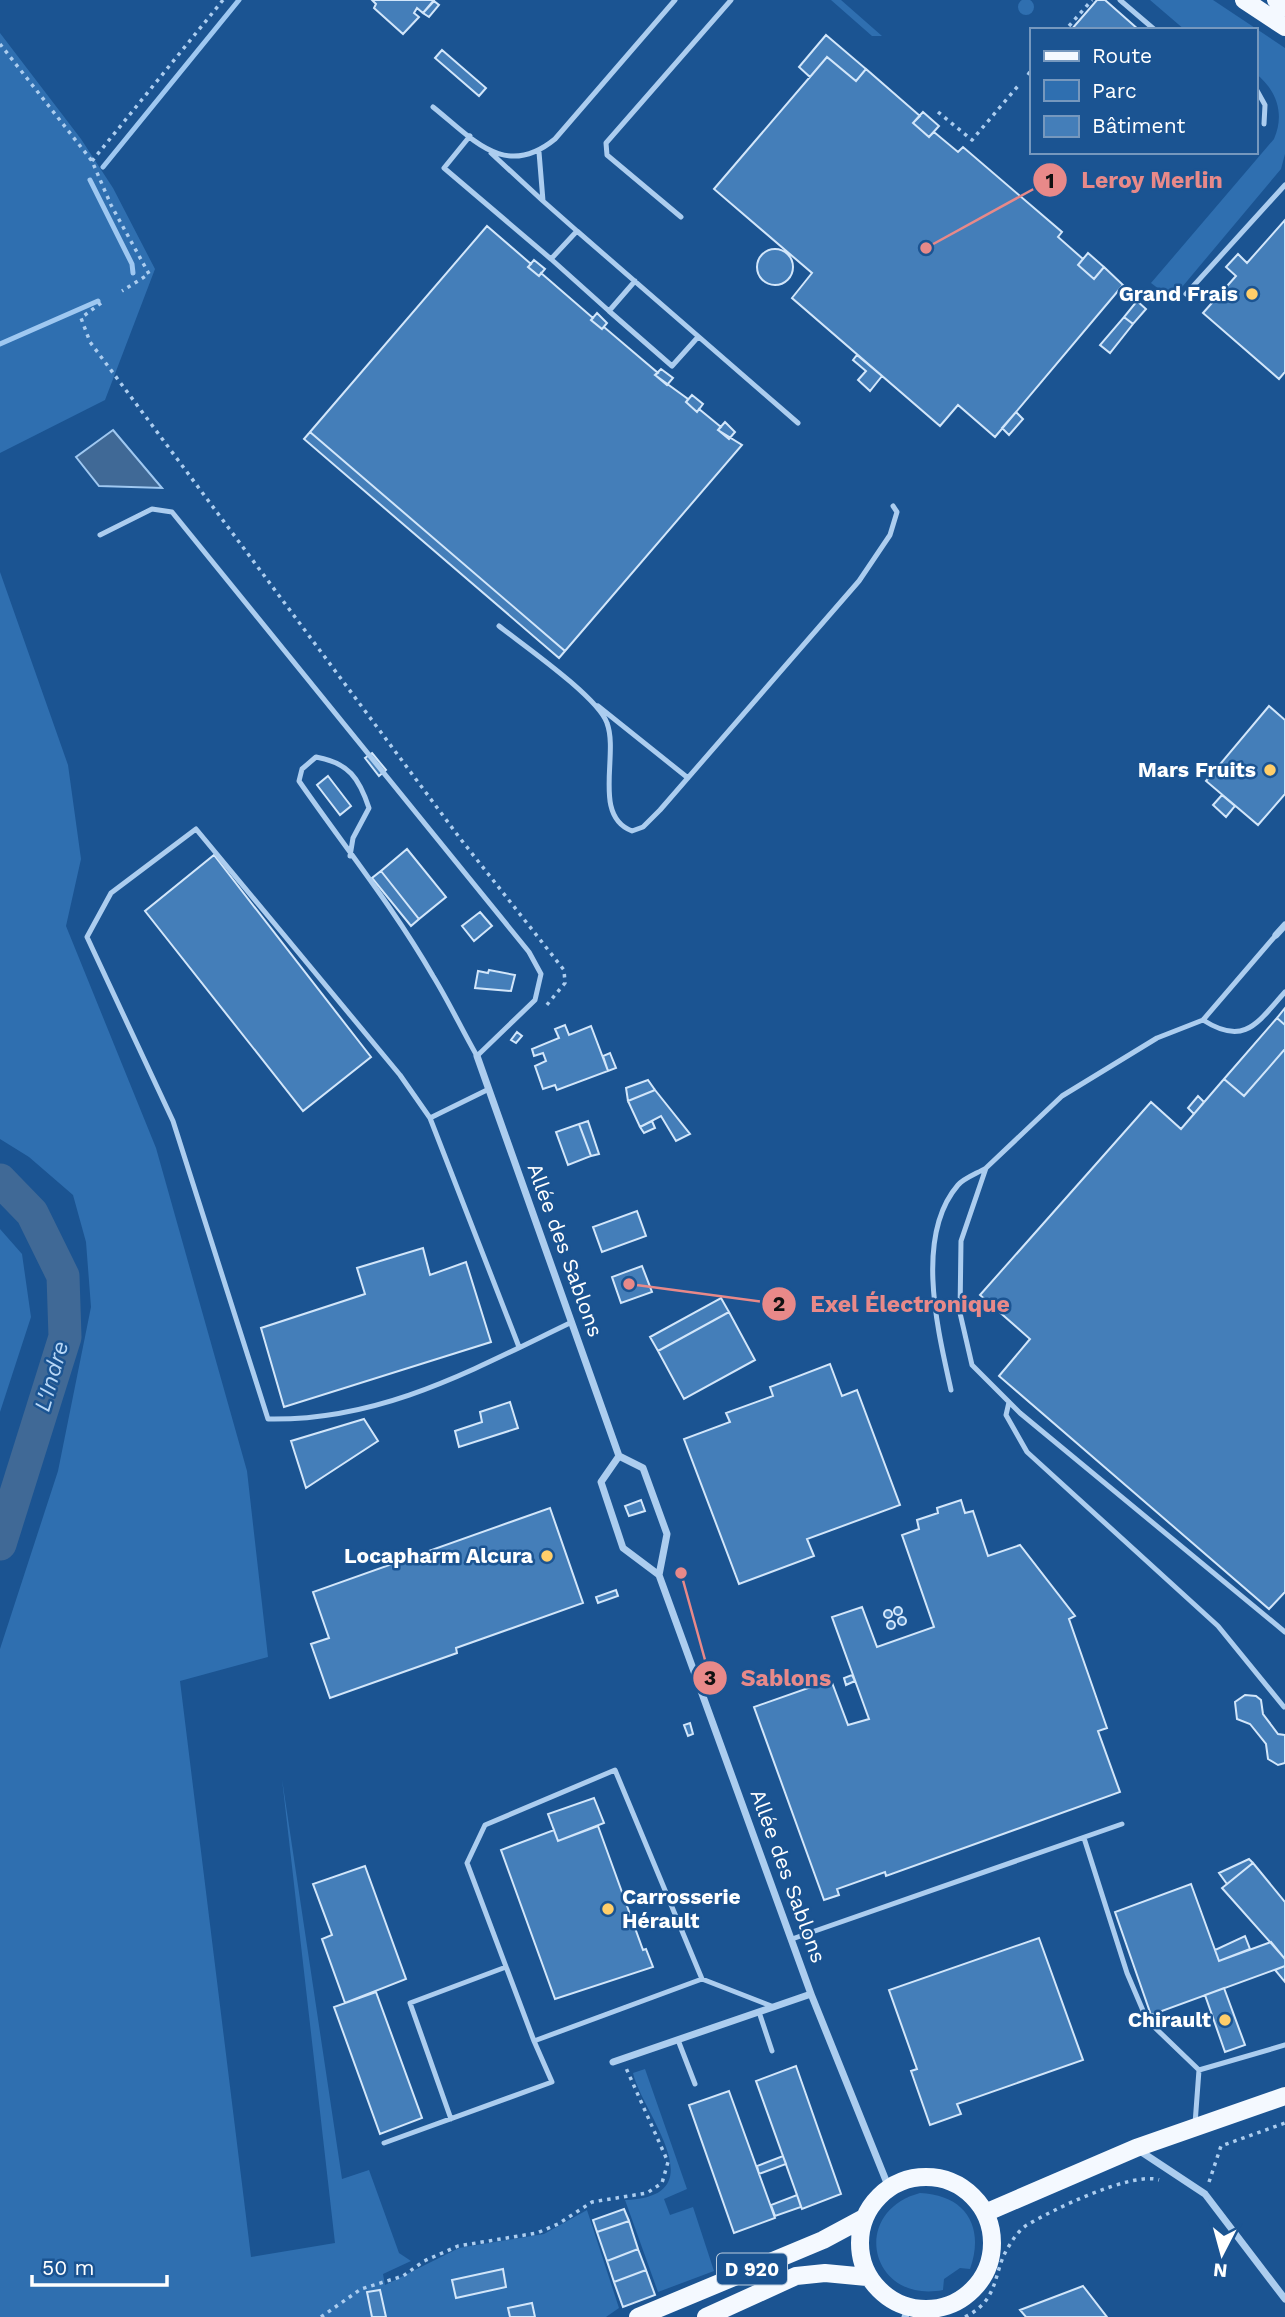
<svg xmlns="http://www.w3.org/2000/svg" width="1285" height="2317" viewBox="0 0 1285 2317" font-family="'Work Sans',sans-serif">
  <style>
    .green { fill: #2f6fb0 }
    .water { fill: #406996; stroke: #9fc8f1; stroke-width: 2 }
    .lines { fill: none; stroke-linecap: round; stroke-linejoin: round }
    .stream { stroke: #9fc8f1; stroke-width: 5 }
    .river { stroke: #406996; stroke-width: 33 }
    .building { fill: #447eb9; stroke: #d2e6fa; stroke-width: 2 }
    .path { stroke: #accdef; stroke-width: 3.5; stroke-dasharray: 3.5 5; stroke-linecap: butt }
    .service { stroke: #accdef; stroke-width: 5 }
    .minor { stroke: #accdef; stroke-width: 7 }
    .primary { stroke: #f4f9ff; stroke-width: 18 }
    .poi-dot { fill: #ffce6a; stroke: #1b5492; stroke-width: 2.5 }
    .labels { text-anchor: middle; stroke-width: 5; stroke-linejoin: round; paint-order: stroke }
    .shield { fill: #1b5492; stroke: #bbccde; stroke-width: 2 }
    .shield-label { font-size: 19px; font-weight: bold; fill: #fff }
    .poi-label { font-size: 21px; font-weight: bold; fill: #fff; stroke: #1b5492; text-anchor: end }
    .street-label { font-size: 21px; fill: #fff; stroke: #1b5492 }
    .water-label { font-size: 23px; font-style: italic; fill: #b8d7f6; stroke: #1b5492 }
    .leader { fill: none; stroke: #e88989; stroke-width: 2.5 }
    .callout-dot { fill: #e88989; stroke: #1b5492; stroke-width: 2.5 }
    .mark-label { font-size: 21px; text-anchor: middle; font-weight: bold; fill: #111 }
    .callout-label { font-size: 23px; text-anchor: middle; font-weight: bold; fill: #e88989; stroke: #1b5492; stroke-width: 5; stroke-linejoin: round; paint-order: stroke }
  </style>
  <rect width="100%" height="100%" fill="#1b5492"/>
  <!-- green -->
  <path class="green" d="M1018 7a8 8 0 1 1 16 0a8 8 0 1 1-16 0Z
    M831,0H841L882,36H872Z
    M1150,0H1213L1285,48V154L1281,169L1172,299L1151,283L1274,139C1285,114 1277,90 1255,73V30H1185Z
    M0,33L81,139L113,188L155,269L105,400L0,453Z
    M0,572L68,765L81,859L66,926L156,1148L247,1471L268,1657L180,1681L251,2257L335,2243L282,1779L342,2179L369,2170L399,2253L411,2261L383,2274L385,2285L459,2248L544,2234L587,2210L619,2308L606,2317H0V1649L58,1471L91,1307L86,1242L73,1195L29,1157L0,1139Z
    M0,1229L22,1254L31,1317L0,1412Z
    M645,2069L687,2189L664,2199L670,2215L693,2207L714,2271L658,2292L625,2200C718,2197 642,2113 633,2073Z
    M920,2193C966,2195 985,2227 970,2269L960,2268L944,2279L943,2290C870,2304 849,2212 920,2193Z"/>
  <!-- water -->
  <path class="water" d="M113,430L162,488L99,486L76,457Z"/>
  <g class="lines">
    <!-- stream -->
    <path class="stream" d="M103,167L239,0
      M90,180L132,264L133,273
      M0,344L98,301"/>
    <!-- river -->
    <path class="river" d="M0,1180L32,1213L63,1276L65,1337L0,1544"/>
  </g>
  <!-- building -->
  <path class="building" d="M372,0H434L423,13L417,8L414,13L419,17L403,34L374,8L376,4Z
    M1097,0H1105L1139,30H1071Z
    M434,1L439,5L429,17L423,13Z
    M826,35L866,69L856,81L827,57L810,77L799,67Z
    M442,50L486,88L479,96L435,58Z
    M827,57L856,81L866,69L920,116L913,123L929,137L934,132L958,152L963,147L1062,232L1058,237L1083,259L1078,265L1094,279L1104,267L1123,285L995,437L958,405L940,426L792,298L812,273L714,189Z
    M923,112L939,126L929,137L913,123Z
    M1285,220V372L1279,379L1203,313L1236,276L1226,267L1238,254L1247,263Z
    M487,226L531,264L528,267L539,276L541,273L593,318L591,320L602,329L604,327L658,373L655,375L688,399L686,402L697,412L699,409L721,427L718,430L742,445L565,651L310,432Z
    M757 267a18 18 0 1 1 36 0a18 18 0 1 1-36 0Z
    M1088,253L1104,267L1094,279L1078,265Z
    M534,260L545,269L539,276L528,267Z
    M1137,301L1146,309L1133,324L1124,317Z
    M597,313L607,323L602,329L591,320Z
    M1124,317L1133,324L1110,353L1100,345Z
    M857,355L882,376L870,391L858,380L866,371L853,360Z
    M661,369L673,378L667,385L655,375Z
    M692,395L703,404L697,412L686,402Z
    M1016,412L1023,419L1009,435L1002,428Z
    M725,422L735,432L729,439L718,430Z
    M310,432L565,651L559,658L304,439Z
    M1269,706L1285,720V794L1258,825L1206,781Z
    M372,753L386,770L379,776L365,758Z
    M328,776L351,806L340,815L317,785Z
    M1222,795L1235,806L1226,817L1213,805Z
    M407,849L446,897L419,919L381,871Z
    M214,855L371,1057L303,1111L145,911Z
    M381,871L419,919L411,926L372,878Z
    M480,912L492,926L474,941L462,926Z
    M489,970L515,975L511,991L475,988L478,971L488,973Z
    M1285,1008V1025L1277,1018Z
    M1277,1018L1285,1025V1049L1244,1096L1224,1079Z
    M565,1025L569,1035L591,1026L608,1071L557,1090L555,1085L543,1089L535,1066L546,1061L543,1053L534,1056L532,1049L559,1038L555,1029Z
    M517,1032L522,1036L516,1043L511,1040Z
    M1285,1049V1592L1269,1609L999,1376L1030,1339L980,1295L1151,1102L1181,1129L1224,1079L1244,1096Z
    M610,1053L616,1068L608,1071L603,1056Z
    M648,1080L655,1090L628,1101L626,1088Z
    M655,1090L690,1134L676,1141L661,1116L640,1127L628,1101Z
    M1198,1096L1204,1102L1194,1114L1188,1108Z
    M588,1121L599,1154L591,1156L579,1124Z
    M652,1121L655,1128L644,1133L640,1127Z
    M579,1124L591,1156L568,1165L556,1132Z
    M637,1211L646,1236L602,1252L593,1227Z
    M423,1248L430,1275L466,1262L491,1342L284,1407L261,1328L365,1294L357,1268Z
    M642,1266L652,1292L621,1303L612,1277Z
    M721,1298L729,1312L658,1351L650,1337Z
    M729,1312L755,1360L684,1399L658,1351Z
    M830,1364L842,1396L857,1390L900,1505L807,1539L814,1556L739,1584L684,1439L730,1422L726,1413L773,1396L770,1387Z
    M510,1402L518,1428L459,1447L455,1431L482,1422L480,1412Z
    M364,1419L378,1441L306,1488L291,1441Z
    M641,1500L645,1511L629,1516L625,1506Z
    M961,1500L965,1513L973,1511L988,1556L1020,1545L1075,1616L1069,1619L1107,1728L1098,1731L1120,1792L886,1876L885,1872L837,1889L839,1895L824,1900L754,1707L831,1680L848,1725L869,1719L832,1617L862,1607L877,1647L934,1627L902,1535L919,1529L917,1520L938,1513L937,1508Z
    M550,1508L583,1603L456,1648L457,1653L330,1698L311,1644L329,1638L313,1592Z
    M616,1590L618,1596L598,1603L596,1597Z
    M894 1611a4 4 0 1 1 8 0a4 4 0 1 1-8 0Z
    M884 1614a4 4 0 1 1 8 0a4 4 0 1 1-8 0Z
    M898 1621a4 4 0 1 1 8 0a4 4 0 1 1-8 0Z
    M887 1625a4 4 0 1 1 8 0a4 4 0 1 1-8 0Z
    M852,1675L855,1681L846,1685L844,1678Z
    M1245,1695L1256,1696L1261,1700L1263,1714L1278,1734L1285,1735V1763L1278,1765L1268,1759L1266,1744L1250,1724L1237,1719L1235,1702Z
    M690,1723L693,1734L688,1736L684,1725Z
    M594,1798L604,1823L558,1841L548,1814Z
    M598,1826L643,1950L646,1949L653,1967L555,1999L501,1850L554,1830L558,1841Z
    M1249,1859L1253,1863L1227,1884L1219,1873Z
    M1253,1863L1285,1902V1959L1222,1888Z
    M365,1866L406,1979L345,2003L322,1939L332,1935L313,1884Z
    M1191,1884L1219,1961L1271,1942L1285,1959V1966L1151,2015L1115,1912Z
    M1245,1936L1250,1949L1219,1961L1215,1950Z
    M1039,1938L1083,2060L957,2104L961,2114L930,2125L911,2071L917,2069L889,1990Z
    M1285,1966V1982L1275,1970Z
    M1224,1988L1245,2045L1225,2052L1205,1995Z
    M376,1992L422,2118L380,2134L334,2007Z
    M796,2066L841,2194L802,2209L756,2081Z
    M729,2091L775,2218L734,2233L689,2105Z
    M783,2156L786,2164L759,2174L757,2166Z
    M797,2195L801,2207L775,2216L771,2205Z
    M624,2209L629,2221L597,2232L593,2220Z
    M629,2221L638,2249L607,2261L597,2232Z
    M638,2249L646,2270L614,2282L607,2261Z
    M503,2269L506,2287L456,2298L452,2280Z
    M646,2270L655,2295L623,2307L614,2282Z
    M1083,2286L1107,2317H1026L1020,2310Z
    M380,2290L386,2317H372L367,2292Z
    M532,2303L535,2317H510L508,2308Z"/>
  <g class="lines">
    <!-- path -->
    <path class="path" d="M1069,26L1092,0
      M0,44L92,161L111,205L149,274L122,291
      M1028,75L1031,70
      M938,112L972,140L1018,86
      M92,161L223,0
      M101,303L81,318L90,342L459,837L564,970L565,983L546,1006
      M1209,2182L1221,2146L1285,2123
      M321,2317L361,2289L403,2276L424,2261L458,2246L537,2233L558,2224L592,2202L647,2193L662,2183L668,2162L626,2068
      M965,2317C1001,2299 992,2272 1009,2246C1013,2239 1020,2229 1027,2225C1052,2210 1132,2171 1159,2180"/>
    <!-- service -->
    <path class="service" d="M1120,0L1155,30
      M1255,87L1265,105L1264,124
      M433,107C473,139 505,180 555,139L675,0
      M470,136L444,168L551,259L577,231L543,201L539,152
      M491,153L543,201
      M681,217L607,155L606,143L731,0
      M577,231L798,423
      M551,259L609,311L635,281
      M1186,294L1285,185
      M609,311L672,366L698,337
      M100,535L152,509L172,512L529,952L541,974L535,1000L477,1056C462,1030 449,1002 433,976C394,908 344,846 299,781L302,769L316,757C349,763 359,778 369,808L353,838L350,856
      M499,626C523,645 598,697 607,723C619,755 592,816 632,831L643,827L660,810L859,581L890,535L897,512L893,506
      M598,706L688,778
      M1276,935L1203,1020L1157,1038L1062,1096L986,1168L961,1241L960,1313L972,1365L1020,1413L1285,1632
      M1203,1020C1245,1047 1258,1022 1285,992
      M489,1089L430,1118L400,1075L196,829L111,893L87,937L173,1121L268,1419C382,1421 472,1370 572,1322
      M430,1118L519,1347
      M951,1390C938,1331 914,1236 958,1185C964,1178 978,1173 986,1168
      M1009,1402L1006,1415L1027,1452L1218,1626L1284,1707
      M1084,1838L1127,1973L1147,2020L1199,2070
      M792,1939L1122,1824
      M759,2012L772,2051
      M678,2040L695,2084
      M534,2041L467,1863L485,1825L615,1770L702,1979
      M451,2119L410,2003L506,1967
      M1195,2124L1199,2070L1285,2045
      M384,2143L552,2082L534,2041L702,1979L774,2007"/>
    <!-- minor -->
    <path class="minor" d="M1276,935L1285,925
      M477,1056L619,1456L643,1468L667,1534L659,1575L811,1994L889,2188
      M619,1456L601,1482L623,1548L659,1575
      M613,2062L811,1994
      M1140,2151L1205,2194L1285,2299
      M905,2317L909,2307"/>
    <!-- primary -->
    <path class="primary" d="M1244,0L1285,27
      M1276,0L1285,7
      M860 2243a66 66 0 1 1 132 0a66 66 0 1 1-132 0Z
      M985,2213L1136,2148L1285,2096
      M638,2317L823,2240L864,2218
      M706,2317L796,2276L825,2273L867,2277"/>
  </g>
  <!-- markers -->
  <g class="poi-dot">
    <circle cx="1252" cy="294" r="7"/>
    <circle cx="1270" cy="770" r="7"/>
    <circle cx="547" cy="1556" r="7"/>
    <circle cx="608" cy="1909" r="7"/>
    <circle cx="1225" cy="2020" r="7"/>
  </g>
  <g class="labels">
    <!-- shield labels -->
    <rect class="shield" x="717" y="2253.5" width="70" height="31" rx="5"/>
    <g class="shield-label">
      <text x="752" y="2276">D 920</text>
    </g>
    <!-- poi labels -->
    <g class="poi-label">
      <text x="1238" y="301">Grand Frais</text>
      <text x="1256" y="777">Mars Fruits</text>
      <text x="533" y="1563">Locapharm Alcura</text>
      <text x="622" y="1904" text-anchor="start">Carrosserie<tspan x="622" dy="24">Hérault</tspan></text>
      <text x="1211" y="2027">Chirault</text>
    </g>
    <!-- street labels -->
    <g class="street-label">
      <text transform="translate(565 1250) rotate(70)" y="7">Allée des Sablons</text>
      <text transform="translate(788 1876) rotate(70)" y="7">Allée des Sablons</text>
    </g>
    <!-- water labels -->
    <g class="water-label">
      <text transform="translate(51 1376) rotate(-74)" y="8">L'Indre</text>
    </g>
  </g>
  <!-- callouts -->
  <path class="leader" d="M926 248L1050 180M629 1284L779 1304M681 1573L710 1678"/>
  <g class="callout-dot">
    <circle cx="926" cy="248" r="7"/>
    <circle cx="629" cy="1284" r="7"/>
    <circle cx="681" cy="1573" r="7"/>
    <circle cx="1050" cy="180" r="18"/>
    <circle cx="779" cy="1304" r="18"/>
    <circle cx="710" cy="1678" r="18"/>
  </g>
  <g class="mark-label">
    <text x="1050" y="188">1</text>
    <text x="779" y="1311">2</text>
    <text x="710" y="1685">3</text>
  </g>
  <g class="callout-label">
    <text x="1152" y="188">Leroy Merlin</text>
    <text x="910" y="1312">Exel Électronique</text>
    <text x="786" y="1686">Sablons</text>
  </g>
  <!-- legend -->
  <rect x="1030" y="28" width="228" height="126" fill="#1b5492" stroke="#7698be" stroke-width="2"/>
  <rect x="1044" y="51" width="35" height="10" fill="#f4f9ff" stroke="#7698be" stroke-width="2"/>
  <text x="1092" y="63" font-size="21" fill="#ffffff">Route</text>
  <rect x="1044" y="80" width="35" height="21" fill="#2f6fb0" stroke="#7698be" stroke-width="2"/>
  <text x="1092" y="98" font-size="21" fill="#ffffff">Parc</text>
  <rect x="1044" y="116" width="35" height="21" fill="#447eb9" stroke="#7698be" stroke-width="2"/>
  <text x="1092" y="133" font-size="21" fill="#ffffff">Bâtiment</text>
  <!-- north arrow -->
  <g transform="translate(1222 2254) rotate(186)" stroke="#1b5492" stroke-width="5" paint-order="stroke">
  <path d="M0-5L12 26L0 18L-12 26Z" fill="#ffffff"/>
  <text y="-10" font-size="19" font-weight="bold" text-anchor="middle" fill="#ffffff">N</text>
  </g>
  <!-- scale -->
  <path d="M32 2275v10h135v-10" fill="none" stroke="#ffffff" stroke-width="3.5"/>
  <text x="42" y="2275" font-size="21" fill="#ffffff" stroke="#1b5492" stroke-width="5" paint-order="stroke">50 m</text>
</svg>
